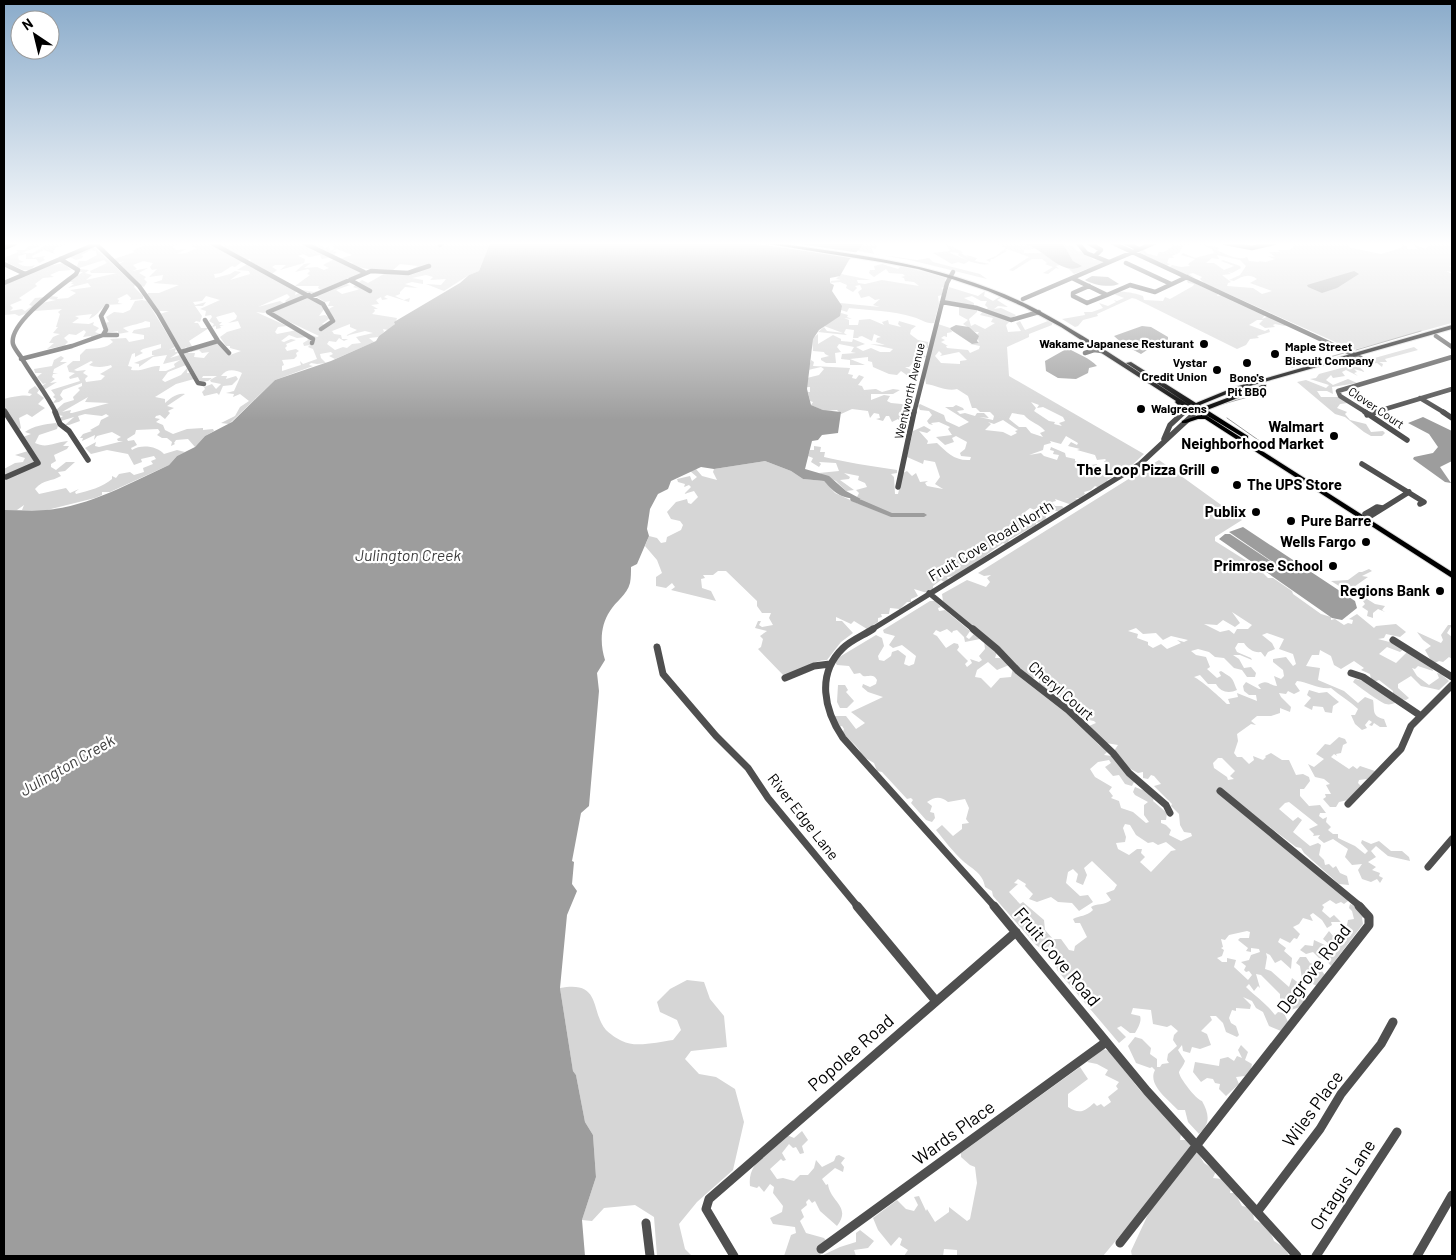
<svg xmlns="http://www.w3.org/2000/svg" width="1456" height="1260" viewBox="0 0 1456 1260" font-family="Barlow,sans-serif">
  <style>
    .green { fill: #d6d6d6; fill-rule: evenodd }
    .water { fill: #9d9d9d }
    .pier { fill: #fff }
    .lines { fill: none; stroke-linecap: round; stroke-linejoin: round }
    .stream { stroke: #9d9d9d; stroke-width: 1 }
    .river { fill: #9d9d9d; fill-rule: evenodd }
    .major-casing { stroke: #dbdbdb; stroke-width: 2 }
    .minor-far3 { stroke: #4f4f4f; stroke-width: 4.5 }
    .minor-far2 { stroke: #4f4f4f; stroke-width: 5.5 }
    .minor-far1 { stroke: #4f4f4f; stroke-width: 7 }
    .minor { stroke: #4f4f4f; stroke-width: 9 }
    .major { fill: #000; fill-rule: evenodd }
    .poi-dot { fill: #000; stroke: #fff; stroke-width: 2 }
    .labels { text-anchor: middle; stroke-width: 4.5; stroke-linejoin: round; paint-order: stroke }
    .far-poi-label { font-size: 12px; font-weight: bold; fill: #000; stroke: #fff; text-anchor: end }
    .far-street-label { font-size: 12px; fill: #000; stroke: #fff }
    .poi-label { font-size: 15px; font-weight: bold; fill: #000; stroke: #fff; text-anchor: end }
    .street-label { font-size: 15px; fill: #000; stroke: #fff }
    .water-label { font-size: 16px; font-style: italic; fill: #3e3e3e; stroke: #fff }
    .near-street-label { font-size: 18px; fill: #000; stroke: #fff }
  </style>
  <rect width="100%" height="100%" fill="#fff"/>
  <!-- green -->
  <path class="green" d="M47,243L22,253H33L47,244L68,243V245L56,247L53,252L55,254L44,250L32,256L33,258L45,256L43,258L45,260L39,263L36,259H26V254L18,256L19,260L24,262L18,263C22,267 30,267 35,265L31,270H23L8,263V260L4,262V258L18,252L16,250H25L30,245Z
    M136,243H182L172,247L177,250L186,249L177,254L186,253L197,248L191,246L192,243H210L243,261L235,267L232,266L221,273L214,274L215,278L230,274L235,271L241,272L230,280L250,274L249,271L237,270L247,264L296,291L295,295L299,293L305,295L287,303L285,301L290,297L287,294L258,307L280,301L285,304L264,313L256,312L287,326L278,327L275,332L277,334L297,330L317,337L319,336L271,313L308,296L325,308L319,316L325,315L330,318L322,324L325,325L318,328L321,330L335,322V319L328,314L329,309L334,306H328L330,301L325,302L315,296L346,284L350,285L336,290L342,294L357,290L359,289L353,287L362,280L368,283L384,274L380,273L403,275L411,272L404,270L409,271L418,266L400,264L393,270C377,269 366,271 351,264L353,263L340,259L352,255L337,249L332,251L337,252L334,255L308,244L320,243L325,248L329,246L330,251L335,249L332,245L339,243H490L479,271L469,275L444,291L426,284L441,285L446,279L430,280L433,277L426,275L412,278L423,280V284L412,282L405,284L418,288L405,287L400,292V294L395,296L404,300L410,298L409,302L387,295L384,297L388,299L382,300L381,297L376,300L379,304L371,305L378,309H374L375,311L372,314L397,318L395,324L388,330L383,329L384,332L378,337L369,338L374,342L335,359L329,356L333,354L331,352L320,354L321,358L326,363L317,364L311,363L309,365L313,366L275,380L229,424L221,423L235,416L240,407L249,401L240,394L233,397L234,394L226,393L234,391L242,373C234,369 226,369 221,376H227L226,379L236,376L238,379L232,385L223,386L219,395L217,393L204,396L202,392L205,389L204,387L212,384L216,389L221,384L211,382L210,380L217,376H203L202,378H212L208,381L200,382L183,352L188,351V353H195L194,357L204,358L209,352L202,353L199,350L191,352V350L219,343L230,355L241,351L230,348V346H226L220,337L227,332L241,328L238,321L228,323L236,319L237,316L234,312L216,317L219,322H222L219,325H224L220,326L221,328L216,329V326L212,327L214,324L209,321L212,317L211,315L205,316L206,311L200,309L220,300L206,296L202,301L193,302L195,305L206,302L203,306H195L202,316L200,322L196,321L194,323H198L201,328H209L189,341L193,348L188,350L186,347L182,351L160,314L169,311H158L147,295L148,293H159L179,285L153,283L162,280L163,275L149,277L157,269L152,270L150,267L153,263L143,261L133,265L137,269L132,271L148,268L139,273L146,277L144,279L147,282L144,287L139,285L119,264L124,261L118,263L114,259L135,252L132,251L145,245H132ZM350,324V327L357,330L345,336L365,331L373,333L356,337L361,343L352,344L347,348L343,347L335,350L327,344L329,341L336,342L339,338L344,341L348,339H342L341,335L334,334L332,331L327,333ZM289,335L297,338L307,337L308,340L303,343L304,346L310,345L308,347L313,349L317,359L303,364L300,361L301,365L282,371V366L284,365L282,360L294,359L297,356L296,353L299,351L296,349L287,351L285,348L287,346L286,344L296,340L291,339L284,342L281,341Z
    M226,243L227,246L234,243H295L297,245L302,243L332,257L322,259L320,255L309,257L303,254L298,256L305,259L304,263L280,270L286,265H275L272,267L277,270L272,274L251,262L250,259L247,260L217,244Z
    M862,243H873L878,246L875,249L871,247L874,254L917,260L929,258L933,262L980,274L987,279L910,260L858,251Z
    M945,243L959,250L949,246L963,252L961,253L969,258L966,255L977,258L975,261L990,264C981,266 966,261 958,255L959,253L951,252L950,253L969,261L964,264L958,262L952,264L933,253L950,251Z
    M994,243L1024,244L1035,249L1024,250V253H1043L1060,265L1056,266L1059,269L1056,268L1048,274L1043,273L1053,267L1045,264L1047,263L1042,259H1032L1013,271L1009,270L1029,257L1007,249L1005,250L1007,251L993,259H991L990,262L986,260L996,256L1006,248Z
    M1058,243L1073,246L1077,251L1083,252L1094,260L1101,259L1103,263L1074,274L1069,269L1081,266L1073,261L1063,245Z
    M1167,243L1175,245L1191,244L1184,245L1179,253L1172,256L1174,258H1169L1167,263L1170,264L1167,266L1138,254L1143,249L1148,254L1157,256L1159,252H1164L1173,246Z
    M1197,243L1220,248L1217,250C1225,254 1238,261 1247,257L1249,261L1260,262L1258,261L1266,262L1275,259L1267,256L1275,257L1269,252H1280L1278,250H1290L1293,247V243H1350L1348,247L1381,254L1401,248L1403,243L1406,244L1407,249H1418L1411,243L1425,249L1429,246L1426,243H1452V265L1449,266L1452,268V272L1446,271L1452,274V323L1353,350L1204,283L1200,279L1202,277L1193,273L1189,274L1195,278L1169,268L1172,265L1181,267L1190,266L1188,264L1195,259L1181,255L1183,253L1195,258L1214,253L1212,249ZM1217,255L1240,260L1246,266L1240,275L1229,280L1234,281C1242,276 1249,273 1257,279L1250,283L1272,291L1262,294L1253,288L1227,286L1228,283L1231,282L1222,275L1231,274L1228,272L1232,273L1241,268L1240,266L1223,260L1221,261L1234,266L1224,270L1214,263H1206L1212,258L1219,259Z
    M94,247L135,285L134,287L143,296V299L130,300L131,298L127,294L117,299L119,300L118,303L123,304L105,305C100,310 97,316 89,319L92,314L75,316L79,318L72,323L89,324L94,322L93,325L99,328L95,332L100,334L91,338V336L83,337L86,332L84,330L76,335L69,334L64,338L68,342L65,345H68L47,349L54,343H49L53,337L60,334L53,333L58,327H56L60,314L58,312L62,309L34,311L42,303L56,300L49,299L51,296L58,297L57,299L68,298L76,293L70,290L91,287L88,283L68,288L74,284H71L73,282H68L83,272H79L80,269L89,270L85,273L92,275L86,280L117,273H91L90,271L107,263L104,260L79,268L77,266L79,261H86L97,255L96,251L91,250L81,255L83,256L82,258L76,260L70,257Z
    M334,259L362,273L311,294L302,290L314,292L321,290L318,288L319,286H295L310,275L307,274L310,271L308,269L295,272L304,264L311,263L304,268L317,267L324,270L329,268L323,265Z
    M64,263L71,270L59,271L50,275L54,277L43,278L35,284L37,286L19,298L22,300L10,305L13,308L10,311L22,309L25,311L32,306L29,305L35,298L45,297L31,312L19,316L15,314L4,315V284L48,266Z
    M882,264L898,269L901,266L892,264L946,277L944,287L941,288L943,289L942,295L938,296L939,304L934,323C926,324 921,319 913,317C894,311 868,310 849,308L847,312L841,310L840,303L880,307L873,305L880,299L875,300L869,296L861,298L858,292L862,289L860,285L855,286L857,288L853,292L846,288L847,285L840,282L830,283L831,281L841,280L836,279L841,274L871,280H857L858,283L865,284L882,280L919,286L914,282L905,281L904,278L901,277L905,276L903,274L889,273L886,269L874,277L869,273L870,270H875L874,266Z
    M1186,279L1218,294L1217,296L1221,295L1265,315L1262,319L1269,316L1287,324L1285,326L1275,324L1273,325L1275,327L1265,328L1259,324L1263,320H1257L1249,325L1265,331L1269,329L1270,332L1257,336L1259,338L1250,339L1246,345L1237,349L1136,299L1132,298L1097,314L1098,316L1083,320L1078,326L1075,327L1062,319L1085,315L1084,312H1092L1103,308L1099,303L1108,306L1116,302L1114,300L1117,301L1124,298L1114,294L1118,292C1126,291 1137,294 1143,296L1144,300L1163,301L1165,297L1170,299L1193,286L1194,284L1188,283Z
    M949,287L978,296L985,291L984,296L993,301L1001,296L1003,297L997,300L1008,307L998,306L994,309L1001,308L1016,315L1011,319L986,310L988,308L985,305L987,301H981L972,296L964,298L974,303V306L944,301Z
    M142,300L147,301L175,347L169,350L176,348L175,352H179L170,358L180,355L186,365L168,372L162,380L165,382L181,375L188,367L187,373H191L194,379L176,384L155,397L165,399V403C169,399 178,392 185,394L167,406L174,408L168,411L170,413L165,419L160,415L156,416L155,418L160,419L156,422L163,425L165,430L173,434L187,429L203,428V430L213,429L214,431L205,436L195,447L188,439L176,440L174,443L175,444L171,446L172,442L167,438H162L157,435L160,432L158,429L136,430L135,434L127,439L128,441L134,440L137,445L131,448L132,450C141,444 157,446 164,454L177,450L185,452L177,456L169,465L110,492H102V495L95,498L47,510H22L24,505L17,510H4V469L15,463L23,462L25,458L15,455L28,451L40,463L23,437L31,434L25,432C33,426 45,424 56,423L58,426L57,429L39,435L35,443C47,449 54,442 68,441L63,446H69L67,449L54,455L56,461L51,464V467L56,470L66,462H75L65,471L58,472L61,476C51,482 44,479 35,489L39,494L66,488L70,493L79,489L75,492L76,494C88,491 103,487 112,479V476L116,478L119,474L130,472L134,475L144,472L143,468L153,464L151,461L156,459L154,456L141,459L142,462L134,465L128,454L107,450L91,454L85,448L96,442L95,446L99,447L123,441H118L117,439L121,437L112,432L97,436L94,440L95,435L82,441L83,438H80L83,434L92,431L90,430L99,425L101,420L109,416L106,414L102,416L85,414L78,416L80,421L69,425H65L74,417L61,421L60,418L63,416L59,415L56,410L64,403L74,400L73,397L80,390L78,388L82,386V383L63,390L60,395L63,399L59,402L53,403L56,399L53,397L55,395L51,390L80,381L78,377L70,379L69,377L75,373L69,372L67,366L73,361H80V355L86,349C98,348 105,349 113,342L110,339L126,338L129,342L144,339V335L132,333L134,330L150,327V322L145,321C144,323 130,325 123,328L129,332L118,334V331L107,333L105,323L109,322L106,317L114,312L123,313L130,310L135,301ZM161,344V348L152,351V355H155L134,363L139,364V367L153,357L167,355L163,364L180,360L174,364L175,367L166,371H159L160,366C149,365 144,372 131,370L132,367L128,366L132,354L135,353V357L143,353L140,351L143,349ZM91,361L93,362L89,365C95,368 106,367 111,365L112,367L100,374L105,376L101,380L86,382L85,379L88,376L83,373L86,370L77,371L74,370ZM88,397L85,402L109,403L72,413H70L71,410L62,412Z
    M959,306L977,309V312L969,319L971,326L975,324L985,329L995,323L991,322L993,318L980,315L983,311L1010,321L1006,325L1008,332L1021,331L1016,323L1020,321L1025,330L1048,321L1052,323V325L1029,334V337L1007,347L1009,376L1144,454L1131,466V468L1107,480L1109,482L1100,488L1095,486L1091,490L1084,492L1085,494L1080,498H1075L1079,500L1072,505L1055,499L1056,501L1052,502L1055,506H1062L1065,509C1055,514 1049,509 1041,506L1035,510L1030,508L1025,512L1028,517L1035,511L1042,512L1046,517L1045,521L1036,523V525L1009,540L1007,545L1003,543C991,551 957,579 947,577L948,580L944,582L941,580L933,586V589L927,593L914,589L918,596L911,599V602H907L900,609L890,608L889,614H881L882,617L878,618V622L867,629L854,621L851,624L836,617V621H842L853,633L841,642L827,660C812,660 799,672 785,677L758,649L761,647L763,639L760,636L767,631L755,628L758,621H761L759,625L762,627L773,625L769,618L771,613H762L757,606V601L726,571H718L713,575H703L705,578L701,579L702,588L711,591L716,601L671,590L675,587L672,583L666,588L656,586V577L662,573L657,560L645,546L649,536L657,538L661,543L666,542L667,537L681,530L683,525L680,521L671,519L667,512L676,502L687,499L688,503L691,504L698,497L694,491L684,494L691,487L689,485L684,487L685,484L678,482L677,479L690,476L692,481L697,477L690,471L696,469L702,476L717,480L713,472L714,469L765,461L791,471L803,479L824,481L835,493L859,504L861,499L857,497L859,493L856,490L867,487L865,483L858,480L859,476L844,473L850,477L849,479L840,480L854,490L846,491L836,481L819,473L839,471L836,463L819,462L821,464L819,467L811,462L813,458L808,456L810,450H814V446L821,447L820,452H825L824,457C844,462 871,466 897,470V473L891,474L894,477L895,494H898L903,473L907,471L912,476L916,473L920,482L928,481L925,483L927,486L943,489L935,484L940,477L935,462L924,460L923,464L907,457L913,431L924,426L931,430L927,433L919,431L928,441L927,444L937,443C947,452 954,461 970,460L971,457L961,456L960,453L965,449L967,442L956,436L952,438L954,442L945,445L936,437L952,435L948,429L950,427L939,422L931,423L933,425L929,424L927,421L932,415L929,411L920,410L918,406L920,404L944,415L946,421L959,427L969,422L945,407H953L956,405L963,408L964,410L957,411L960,414L965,413L975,416L977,413H984L989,418L979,417L993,420L994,416L990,412H980L976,408H972L968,396L957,389C947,392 936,385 926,384L925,376L938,324L950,328L952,332L947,333V337L944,336L941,338L945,340L941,342L948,346H946L947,348L968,350L970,353L979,349L980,346L970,344L979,343L977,335L979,332H975L963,324L968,320L959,315ZM939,351L942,354L940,356L959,352L967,360L960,361V364L941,363L935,356ZM1031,402L1039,405L1037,408L1043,407L1063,417L1065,421L1059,423L1062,426L1054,424L1055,422L1049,421L1034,411L1036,408ZM1012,413L1024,415C1031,423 1040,424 1045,431L1040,433L1043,437L1031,433L1026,427H1019L1009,419ZM1003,420L1018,430L1015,431L1017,433L1011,436L1003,432L985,430L991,424L988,422L994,424ZM1066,436L1078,443L1077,445L1071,442L1068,446L1080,449L1077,450L1095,455L1097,460L1105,459L1106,460L1104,462L1110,467L1102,470L1097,467V464L1084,466L1075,461V459L1066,457L1065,453L1051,447L1050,450L1054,451L1053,454L1059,455L1057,460L1044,456L1041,453L1029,455L1043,450L1044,445L1051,443L1050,441L1061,444Z
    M841,313L848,315L847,317L852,319L844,318L849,320V325H858L859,320L870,319L884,325L882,322L888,320L889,324L901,327L898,324L899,321L916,326L911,330L910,334L918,340L928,342V348H918L926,357L920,358V364L913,363L909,367H905L919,374L918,376H908L901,371L897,375L889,374L873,367L872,362L868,361V357L850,359L865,365H850V360L841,359L842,354L856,353L851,352L854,347L839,344L837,347L841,352L835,353L836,363H826L821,360V358L829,356L825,354L824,352L813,351L812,339L818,334V344L833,335L841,339V341L852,342L853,339L865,344L856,347L863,351L871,348L880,352H890L893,349L870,344L885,345L876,342L877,338L881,337L874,334L872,341L862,336L858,337L859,338H853L854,330L846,329L844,333L847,335L818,332L824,327L827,331L843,333L824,326Z
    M1414,347L1418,350L1385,359L1387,362H1379L1383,364L1382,367L1377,363L1358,366L1365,372L1354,369L1357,372L1354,373L1358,376L1346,370L1342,372L1345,376L1333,378L1331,375L1326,380L1333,385L1348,379L1357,383L1332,387L1333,394L1327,391H1317L1321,397H1339L1348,403L1340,404L1337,408L1347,412L1345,414L1350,420L1366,424L1371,432L1383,431L1385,433L1382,436H1371L1364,432L1345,417L1335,414L1297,382L1306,380L1326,388L1329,385L1310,379L1316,378L1319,374L1345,367V364L1357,362L1366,364L1371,359Z
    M61,356L64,358L60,362H67L54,369L53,373H58L53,374L52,377L55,379L50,383L57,382L44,390L42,386L46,383L43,384L37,377L42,373H35L34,369L52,366L54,360Z
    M811,360L814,362L813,366L850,368L848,374L853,375L852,378L856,379L859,375L864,377L858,385L862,386L864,390L876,389L882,392L893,389L900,390L893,394H871V400L884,395L890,396L887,401L891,403L912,405L909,407L914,409L908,419L898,417L907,420L908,423L904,425L898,419L892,422L889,416H886L883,421L876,419L880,418L879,414L874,413L870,418L868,411L852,409L841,414L837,410L825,411L811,405L813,402L810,401L808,392H810V387H807V378L819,375L824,369L821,367L808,370Z
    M35,386L39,390L37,393L44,398L38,404L45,408L32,417L27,414L19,418L21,428L18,431L4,407V399C6,398 24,394 30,396L32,394L28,393L29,390Z
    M1159,460L1242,520L1215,537V541L1258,568L1268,578H1273L1292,591L1293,594L1321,614L1331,617V620L1335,619L1344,625L1348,623L1352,624L1353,620L1349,619L1357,614L1374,628L1376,626L1396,624L1406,632L1400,637L1386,634L1384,638L1378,639L1397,644L1404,649L1400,652L1387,647L1379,654L1396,663L1408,651L1432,667L1433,671L1418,666L1415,669L1412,668L1417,676L1429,685L1439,678L1437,673L1441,674L1449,681L1439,690L1421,686L1411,676L1398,684V688L1409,698L1406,700L1399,699L1393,694V691L1379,680L1374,682L1371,679L1370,674L1361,670L1364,668L1354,661L1341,669L1334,665L1331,656L1320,650L1319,655H1312L1306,666L1320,668L1318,680L1344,691L1358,703L1365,697L1373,700C1375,710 1371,716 1384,719L1387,727H1380L1374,723L1372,726L1369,725L1372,722L1369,720L1365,725L1367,728L1362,730L1355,724L1351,715H1355L1358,709C1350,701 1340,696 1331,688C1320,690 1308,682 1297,681L1295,684L1300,691L1294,694L1288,691L1286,694L1279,693L1281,697L1291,707L1290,712L1280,708V713L1271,716H1257L1251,721L1256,725L1251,724L1237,734L1238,741L1234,753L1237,757H1242L1249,764L1254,760L1253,756L1263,760L1266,757L1265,756L1271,753L1282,760H1289L1296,775L1303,774L1309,777L1310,781L1304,789H1300V796L1309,806L1320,805L1326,813H1320L1319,816L1323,819L1327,817L1326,822L1331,827L1328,830L1333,834H1338V838L1355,846L1365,854L1368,851L1361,843L1362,840L1371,844L1379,841L1391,851H1402L1409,857L1410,861L1388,856L1376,846L1371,851L1376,857L1368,862L1376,867L1372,870L1380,873L1379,876L1383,878L1380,883L1377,879L1371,882L1362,879L1358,870L1362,864L1352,865L1345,857L1348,849L1333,839L1324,843L1318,838L1320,835L1313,836L1314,834L1309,829L1318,825L1289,802L1285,803L1279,809L1293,821L1298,817L1302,820L1293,832L1310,846L1318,843L1321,845L1319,855L1324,860L1325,865L1329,864L1333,868L1336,866L1340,873L1347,876L1349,885L1339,884L1304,853L1301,848L1296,847L1237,802L1347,897L1348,901L1344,904L1341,902L1336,904L1330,900L1322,905L1324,907L1322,911L1330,918L1334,915L1341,922H1331L1332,925L1327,928L1322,920L1313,913L1310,915L1313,921L1303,918L1299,924L1293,927L1300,934L1297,939L1294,938L1290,943L1280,938L1278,942L1286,948L1284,951L1292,958L1291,969L1281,960L1275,963L1270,955L1266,953L1267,957L1265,969L1271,971L1289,987L1292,978L1301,985V988L1307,998L1300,1007L1291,1010L1280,998V994L1261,975L1256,974L1260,988L1258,986L1254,991L1249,984L1246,987C1256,997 1266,1003 1275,1015L1278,1012L1284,1013L1288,1022L1281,1031L1269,1026L1263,1012L1256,1008L1252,1001L1243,997L1251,1005L1250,1009L1236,1008V1011L1232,1010L1229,1018L1231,1023L1236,1026L1239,1035L1237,1037L1226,1032L1223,1023L1216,1016H1210L1212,1020L1201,1031L1207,1034L1211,1045L1200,1049L1192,1047L1190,1053L1183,1051L1182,1045L1178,1050L1185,1061C1184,1065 1180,1069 1179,1072C1178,1076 1196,1100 1202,1101C1209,1114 1211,1123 1199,1134L1188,1122L1185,1110H1178C1169,1100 1147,1085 1155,1070L1152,1067L1150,1068L1136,1063L1128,1046L1135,1037L1142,1039L1151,1048L1150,1054L1157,1059V1067H1160L1162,1064L1169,1063L1167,1060L1168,1054L1177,1046L1173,1040L1174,1035L1178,1031L1171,1025L1167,1027L1153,1024L1151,1010L1133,1008L1131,1014L1140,1016C1142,1021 1138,1028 1135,1033H1130L1121,1026L1117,1028L1126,1037L1119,1043L1057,970L1055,960L1048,953L1036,945L993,896L992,891L985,887C983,873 972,869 963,861C953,852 944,840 936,830L942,825L953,836L962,829V824L969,823L966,819L969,808L965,799L948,802C940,796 935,797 927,802L932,806L930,812L934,813L935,818L932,822L926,820L911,803L913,800L911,798L907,799L882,772L877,771L874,763L862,756C859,745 848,741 843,732L844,729L842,726L839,727L834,719L835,716H846L856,729L865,723L851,712L883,697L868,692L862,687L863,684L870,687L876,684L877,680C873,673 870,677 863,676L860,673L854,674L849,666L837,665L835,662L836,659L876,635L882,638L884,646L878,656L879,660L884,661L891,656L892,652L898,650L906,656L904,664L909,666L914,664L916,656L902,645L893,648L889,645L895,636L884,633L883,630L930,601H935L941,607L938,608L939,611L945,610L970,631L966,637L969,639L974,634L980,639L965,642L964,637L957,630L953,631L952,633L947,629L940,632L936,630L933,634L937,636L946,648L954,643L958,644L959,647L957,650L968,661L965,664L967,667L972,663L970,659L979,662L982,660L979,656L985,649L984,641L997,652L995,658H1000L1009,665L997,670L988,662L977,670L975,677L981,678L991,688L1000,678L1011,677L1013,668L1071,715L1099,745L1108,751L1104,755L1112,756L1134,782L1132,786L1125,784L1119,775L1113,776L1105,767L1111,763L1109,760L1098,762L1090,769L1095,777L1112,787L1109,791L1113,796L1111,798L1119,801L1121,808L1133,812L1146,823L1149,822L1144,815V805L1148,802L1135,795L1133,792L1135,787L1148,792L1154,798L1153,801L1167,813L1166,820H1161V823L1166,825L1171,830L1169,835L1181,841L1192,836L1191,833L1184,832L1180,825L1179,814L1171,806L1172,804L1154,786L1161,784L1154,776L1151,775L1148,779L1143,778V772L1138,773L1127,767L1114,751L1118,745L1106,743L1089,726L1096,723L1094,721C1080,719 1066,710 1060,697L1056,698L1049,689H1045L1039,684V680L1036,677L1032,679L943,601L942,594L967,580L986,587L990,582L987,578L991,575L984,576L978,573ZM1232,612L1252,625L1248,629H1237L1234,634L1229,630L1220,632L1204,624L1217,625L1223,620L1235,627L1240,623ZM1136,628L1143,634L1156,633L1163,640L1171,636L1188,640L1184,642L1177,640L1181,643L1167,649L1161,644L1153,648L1148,645V642L1137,638L1138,634L1128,631ZM1267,633L1284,639L1279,649L1293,654L1296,664L1293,666L1286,657L1273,659V662L1283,670L1284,676L1281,679L1274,676L1277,686C1270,686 1267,678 1258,685L1261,689H1259L1246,682L1243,686L1244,691L1249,695H1256L1257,701L1237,693L1238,697L1228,699L1230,704H1227C1222,699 1201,680 1194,677L1200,675L1208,684H1216C1220,692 1229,694 1237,690C1231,675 1233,679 1221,671L1219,672L1221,676L1217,678L1207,669L1210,667L1206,657L1196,655L1191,651L1198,649L1209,652L1215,657L1224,658L1234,668L1242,670L1247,677H1255L1256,673L1251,667L1244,668L1239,659L1233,655H1240L1252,660L1251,658L1237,652L1235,648L1238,643H1244C1248,649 1254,653 1261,652L1265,657L1268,652L1275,649L1272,643L1262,635ZM1218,758H1222L1235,771L1230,776L1234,779L1228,780L1227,777L1214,768L1213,763ZM1125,824L1130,825L1136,835L1148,843L1153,842L1158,845L1166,842L1176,850L1171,851L1151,872L1140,862L1145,857L1141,853L1142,849H1137L1129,855L1118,849L1116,843L1125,842L1126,837L1123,828ZM1092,861L1117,885L1114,890L1106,893L1111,900C1104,906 1097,903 1091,907L1093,910C1086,917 1080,915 1073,919L1075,923H1080L1087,937L1075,946L1074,951L1069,950L1061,939H1053L1045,930L1044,920L1023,902L1020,904L1009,892L1018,884L1014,883L1018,879L1026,884L1025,886L1033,894L1029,899L1037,902L1051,897L1058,902L1072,903L1079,911L1093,902L1088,895L1080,896L1066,883L1068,872L1073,869L1078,874L1076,882L1083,885L1087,875L1084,868ZM1247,931L1250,932L1249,938H1240L1238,940L1248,948L1246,951L1251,952V948L1259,949L1260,952L1251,955L1249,960L1241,962L1246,966L1244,970L1246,972L1249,971L1252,975L1248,980L1234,967L1236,960L1227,958V962H1222L1217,958L1222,956L1224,950L1221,948L1223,947L1221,939L1225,940L1229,935Z
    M1369,569L1372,571L1362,576L1368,577L1351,589L1375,604L1385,606L1382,610L1385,612L1378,609L1373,613V618L1367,616L1368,611L1362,607L1365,604L1363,601L1331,581L1348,580L1359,572H1362Z
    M1448,625H1452L1447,633L1452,637V659L1449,657L1443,662L1439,661L1435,663L1430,659L1425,650L1431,646L1423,640L1417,632L1441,643L1443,640L1441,635Z
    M1355,679L1364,681L1394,700L1395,703C1392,704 1389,705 1386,704C1381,703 1358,686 1353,682Z
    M838,685H845L848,690L846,692L854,701L847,708H840L837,702Z
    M1309,690L1319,693L1327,692L1339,702L1333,706L1332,713L1325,712L1323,707L1313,706L1312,710L1304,706L1311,698L1307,695Z
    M1339,737L1345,739L1347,743L1343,745L1341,753L1336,754L1337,756L1334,754L1331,757L1349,769L1353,766L1357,769L1360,766L1375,771L1367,779L1359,780L1358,783L1361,786L1348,800L1339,802L1336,807H1330L1323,799L1326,797L1325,794H1331L1326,785L1330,784L1324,779L1315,777L1308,764L1314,767L1324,759L1316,754L1325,744L1330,745Z
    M1350,904L1357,907L1364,916L1362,918L1363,924L1331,966L1325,959L1319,958L1313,952L1306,954L1300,950L1305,945L1313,946L1314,940L1327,946L1330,945L1323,939L1329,931L1333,936L1335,933H1339L1347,925L1348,920L1354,919L1352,911L1349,908Z
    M1300,957H1306L1310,963L1317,965L1325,975L1317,986L1302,979L1300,966L1296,963Z
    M687,980L704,982L710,999L724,1016L727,1047L691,1051L685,1059L699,1074L716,1077L735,1089L744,1122L733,1170L697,1202L679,1224L685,1249L692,1256H657L654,1217L635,1205L604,1208L592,1221L582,1220L596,1177L593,1135L585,1122L576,1075L573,1071L560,988C602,980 590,1011 606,1030C609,1033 617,1039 622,1041C635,1048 658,1042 673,1040L681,1030L677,1020L660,1012L657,1002L670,989Z
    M1241,1045L1248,1052L1245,1060L1252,1064L1251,1069L1245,1076L1236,1077L1239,1084L1226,1096L1219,1089L1220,1084L1215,1083L1213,1079L1207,1078L1201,1082L1193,1072L1195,1062L1219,1066L1220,1059L1228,1057L1234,1061L1237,1056L1242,1058L1238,1050Z
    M1103,1049L1109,1051L1139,1089L1181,1133L1180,1140H1188L1193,1148L1103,1256H957V1250L944,1249L943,1256H904L908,1250L900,1245L902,1239L899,1237L891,1246L878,1230L873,1218L897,1200L906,1209L914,1211L918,1205L914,1197L919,1196L926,1211L927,1209L935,1222L949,1212V1207L967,1221L970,1219L977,1183L975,1167L970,1165L961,1157V1153L1080,1067L1088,1079L1068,1094V1107C1080,1115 1085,1111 1094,1103L1097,1106L1101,1104L1104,1107L1111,1102L1108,1097L1118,1089L1116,1086L1119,1082L1105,1075L1108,1070L1097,1064L1087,1062Z
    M802,1131L808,1140L802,1146L804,1153L800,1154L796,1147L793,1148L789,1144L782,1153L786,1160L783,1161L781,1159L770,1169L777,1179L783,1178L794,1181L800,1175H808L814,1168L816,1160L822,1167L834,1161L836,1156L839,1155L845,1158L841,1163L844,1167L843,1172L835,1168L822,1179L826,1185L828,1184C830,1202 852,1206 837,1226L820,1211L815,1201L812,1203L809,1199L806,1202L807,1205L801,1210L804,1217L800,1221L806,1233L824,1238L827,1242L819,1249L821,1256L840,1247L856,1242V1233L860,1230L874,1241L868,1248L854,1250L856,1256H784L791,1235L796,1233L795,1227L773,1224L770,1218L782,1212L783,1206L773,1193L774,1187L770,1184L764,1192L759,1186L757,1188L750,1186C747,1162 770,1151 787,1135L794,1138Z
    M1197,1151L1204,1163L1216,1171L1213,1178L1222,1179L1231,1188L1230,1193H1235L1242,1206L1247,1207L1253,1213L1254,1220C1264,1223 1271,1231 1274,1241L1285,1248L1289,1256H1132L1131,1251L1151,1208Z"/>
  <!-- water -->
  <path class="water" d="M490,243H862V246L849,260L840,276L830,278V283L834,285L832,291L842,306L840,316L819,330L813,339L807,389L811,405L823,410L841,412L838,433L822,435L818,440L812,441L805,469L829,476L846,491L861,499C843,499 835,494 824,481L803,479L791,471L765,461L714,469L701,467L671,481L668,489L658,494L650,509L647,529L649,536L637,564L631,567C631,572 631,578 630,583C627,595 616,601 610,611C600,626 600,644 605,660L597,673L599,691L589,806L581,813L572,861L574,862L572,884L577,891L567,915L560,988L573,1071L576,1075L585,1122L593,1135L596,1177L582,1220L585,1256H4V510C18,510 32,511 46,510C90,506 130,483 169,465L177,456L195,447L205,436L232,422L275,380L331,361L376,341L379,336L395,324L394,322L460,283L469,275L479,271Z
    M1013,243L1063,244L1073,261L1082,266C1065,276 1049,256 1036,249C1029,245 1022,244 1013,243Z
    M1354,271L1359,274L1337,288L1322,293L1308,287L1307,285Z
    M1092,276L1108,277L1119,284C1110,288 1093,285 1085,280Z
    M956,325L969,327L979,336L977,341L979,343L972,344L951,330L950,328Z
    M1142,326L1151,327L1168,337V341L1156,344L1141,354L1124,345L1114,336Z
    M1068,348C1077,354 1090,358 1097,366L1089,368L1088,373L1076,379L1058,378L1046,371L1045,361Z
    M1423,417L1452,431V461L1440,467L1451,483L1445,482L1413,459L1414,457L1433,453L1438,447L1429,434L1408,423Z
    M1243,527L1355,601L1357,608L1342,620L1332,618L1219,539L1225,534H1230L1290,574L1229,532Z"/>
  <!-- pier -->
  <path class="pier" d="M751,243H792L860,253L854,258Z"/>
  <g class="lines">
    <!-- stream -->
    <path class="stream" d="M1356,350L1421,331
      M1319,360L1344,353
      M1292,367L1310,363
      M1223,404L1266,392
      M1227,418L1271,449"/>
    <!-- river -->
    <path class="river" d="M851,497H855L892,513H924L927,515L924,517H891L851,501L850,499Z"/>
    <!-- major casing -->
    <g class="major-casing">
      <path id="major" d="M762,243H775C848,253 922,262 991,289C1032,304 1068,327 1105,350C1134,369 1162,387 1191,406L1126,363L1131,362L1196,403L1235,387L1452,325V329L1239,389L1200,405L1203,407L1262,385H1266V387L1207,410L1248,436V438H1244L1201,412L1452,572V578L1205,419H1198L1186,423H1182V421L1199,415L1186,407L1184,415H1180V407L1175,402L1176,401L1061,327L1024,307L988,291L952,279L918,269L881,262Z"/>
    </g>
    <!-- minor-far3 -->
    <path class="minor-far3" d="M95,243L139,286L158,313L198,383L204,384
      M212,243L323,304L333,321L321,329
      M304,243L364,272
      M1078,243L1086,253L1109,262
      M1089,243L1101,250L1095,256
      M1113,243L1361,358
      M1126,243L1139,249
      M1225,243L1252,248L1274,243
      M440,245L442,243
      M4,248L16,243
      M1126,263L1171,284
      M4,264L25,274
      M1072,278L1107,295L1130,285L1155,292L1187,277
      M350,280L370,291
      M4,283L98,243
      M1089,286L1073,293V296L1087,303L1107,295
      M309,295L268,312L313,339L312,343
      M312,296L371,271L408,273L429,266
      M1023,299L1154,243
      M942,302L977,308L1011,320L1039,312
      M205,320L218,341L229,353
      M103,335L106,330L101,316L107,306
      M1436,336L1452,347
      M181,352L218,341
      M1085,353L1094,350L1102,351
      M21,359L72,346L103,335H117
      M1420,398L1445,413
      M4,410L6,413
      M56,413C47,394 32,376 21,357C19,354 14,348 13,344C8,323 61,286 76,274L78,270L60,259
      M914,413L947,283L953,272
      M1182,413L1191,408
      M1194,413L1196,412
      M1367,413L1340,396L1338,391L1452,357
      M1372,413L1452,389"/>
    <!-- minor-far2 -->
    <path class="minor-far2" d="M5,412L38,463L6,477
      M55,412L60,424L69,431L88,460
      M1365,412L1407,440
      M1443,412L1452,418
      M1367,415L1376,412
      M1164,439L1170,425L1184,412
      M1362,464L1424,502L1420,504
      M898,487L914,412
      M1365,514L1377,507L1382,508
      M1369,517L1409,492
      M929,593L974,630
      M871,630L1140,464L1196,412"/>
    <!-- minor-far1 -->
    <path class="minor-far1" d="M873,629C864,635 851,640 843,648C816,674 824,710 843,738L995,907
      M973,629L997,649L1018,671L1068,710L1113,753L1129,773L1166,805L1170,813
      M1393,640L1452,677
      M657,647L663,674L716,736L748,768L768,798L858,907
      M1351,673L1363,677L1421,716
      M785,678L814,666L830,664
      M1220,791L1361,907
      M1348,804L1401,749L1411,726L1452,685
      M1428,867L1452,839"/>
    <!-- minor -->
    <path class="minor" d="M857,906L936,1001
      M994,906L1147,1091L1297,1256
      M1257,1212L1320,1129L1341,1094L1381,1044L1393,1022
      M646,1223L650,1256
      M1120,1243L1369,925V917L1359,906
      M821,1249L1106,1042
      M734,1256L706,1209L709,1199L1016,932
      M1316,1256L1397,1132
      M1417,1256L1452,1195"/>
    <!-- major -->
    <use href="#major" class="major"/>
  </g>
  <!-- sky -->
  <linearGradient id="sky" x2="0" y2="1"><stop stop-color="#8aabca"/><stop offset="0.58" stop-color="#fff"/><stop offset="1" stop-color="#fff" stop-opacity="0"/></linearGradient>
  <rect width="1456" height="420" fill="url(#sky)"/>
  <!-- markers -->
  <g class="poi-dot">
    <circle cx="1204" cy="344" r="5"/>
    <circle cx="1275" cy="354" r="5"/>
    <circle cx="1247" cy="363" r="5"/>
    <circle cx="1217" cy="370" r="5"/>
    <circle cx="1141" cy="409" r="5"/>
    <circle cx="1334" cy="436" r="5"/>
    <circle cx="1215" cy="470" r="5"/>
    <circle cx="1237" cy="485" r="5"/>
    <circle cx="1256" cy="512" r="5"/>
    <circle cx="1291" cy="521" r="5"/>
    <circle cx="1366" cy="542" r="5"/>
    <circle cx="1333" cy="566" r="5"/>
    <circle cx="1440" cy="591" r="5"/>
  </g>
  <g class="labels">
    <!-- far-poi labels -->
    <g class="far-poi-label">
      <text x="1194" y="348">Wakame Japanese Resturant</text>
      <text x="1285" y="351" text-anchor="start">Maple Street<tspan x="1285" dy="14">Biscuit Company</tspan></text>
      <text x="1207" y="367">Vystar<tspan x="1207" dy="14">Credit Union</tspan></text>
      <text x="1247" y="382" text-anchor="middle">Bono's<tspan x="1247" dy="14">Pit BBQ</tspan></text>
      <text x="1151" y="413" text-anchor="start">Walgreens</text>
    </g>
    <!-- far-street labels -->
    <g class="far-street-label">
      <text transform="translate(910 391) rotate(-77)" y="4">Wentworth Avenue</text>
      <text transform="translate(1376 408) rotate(34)" y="4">Clover Court</text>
    </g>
    <!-- poi labels -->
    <g class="poi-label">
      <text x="1324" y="432">Walmart<tspan x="1324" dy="17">Neighborhood Market</tspan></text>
      <text x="1205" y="475">The Loop Pizza Grill</text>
      <text x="1247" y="490" text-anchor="start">The UPS Store</text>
      <text x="1246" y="517">Publix</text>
      <text x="1301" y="526" text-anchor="start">Pure Barre</text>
      <text x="1356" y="547">Wells Fargo</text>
      <text x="1323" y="571">Primrose School</text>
      <text x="1430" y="596">Regions Bank</text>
    </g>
    <!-- street labels -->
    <g class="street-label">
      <text transform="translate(991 541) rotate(-31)" y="5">Fruit Cove Road North</text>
      <text transform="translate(1061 691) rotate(41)" y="5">Cheryl Court</text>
      <text transform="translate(803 817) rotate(52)" y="5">River Edge Lane</text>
    </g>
    <!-- water labels -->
    <g class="water-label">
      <text x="408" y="561">Julington Creek</text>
      <text transform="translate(67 765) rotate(-30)" y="6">Julington Creek</text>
    </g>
    <!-- near-street labels -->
    <g class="near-street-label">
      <text transform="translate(1057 957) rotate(50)" y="6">Fruit Cove Road</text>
      <text transform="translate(1314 969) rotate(-52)" y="6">Degrove Road</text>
      <text transform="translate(851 1053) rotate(-41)" y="6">Popolee Road</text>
      <text transform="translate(1313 1109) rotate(-54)" y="6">Wiles Place</text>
      <text transform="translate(954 1133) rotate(-36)" y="6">Wards Place</text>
      <text transform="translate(1343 1185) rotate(-57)" y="6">Ortagus Lane</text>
    </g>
  </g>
  <!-- border -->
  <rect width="1456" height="1260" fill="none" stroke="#000000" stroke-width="10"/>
  <!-- north arrow -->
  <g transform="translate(35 35) rotate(325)"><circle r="24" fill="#ffffff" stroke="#999999"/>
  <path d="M0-4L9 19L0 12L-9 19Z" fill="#000000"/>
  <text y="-8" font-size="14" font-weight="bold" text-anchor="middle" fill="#000000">N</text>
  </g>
</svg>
